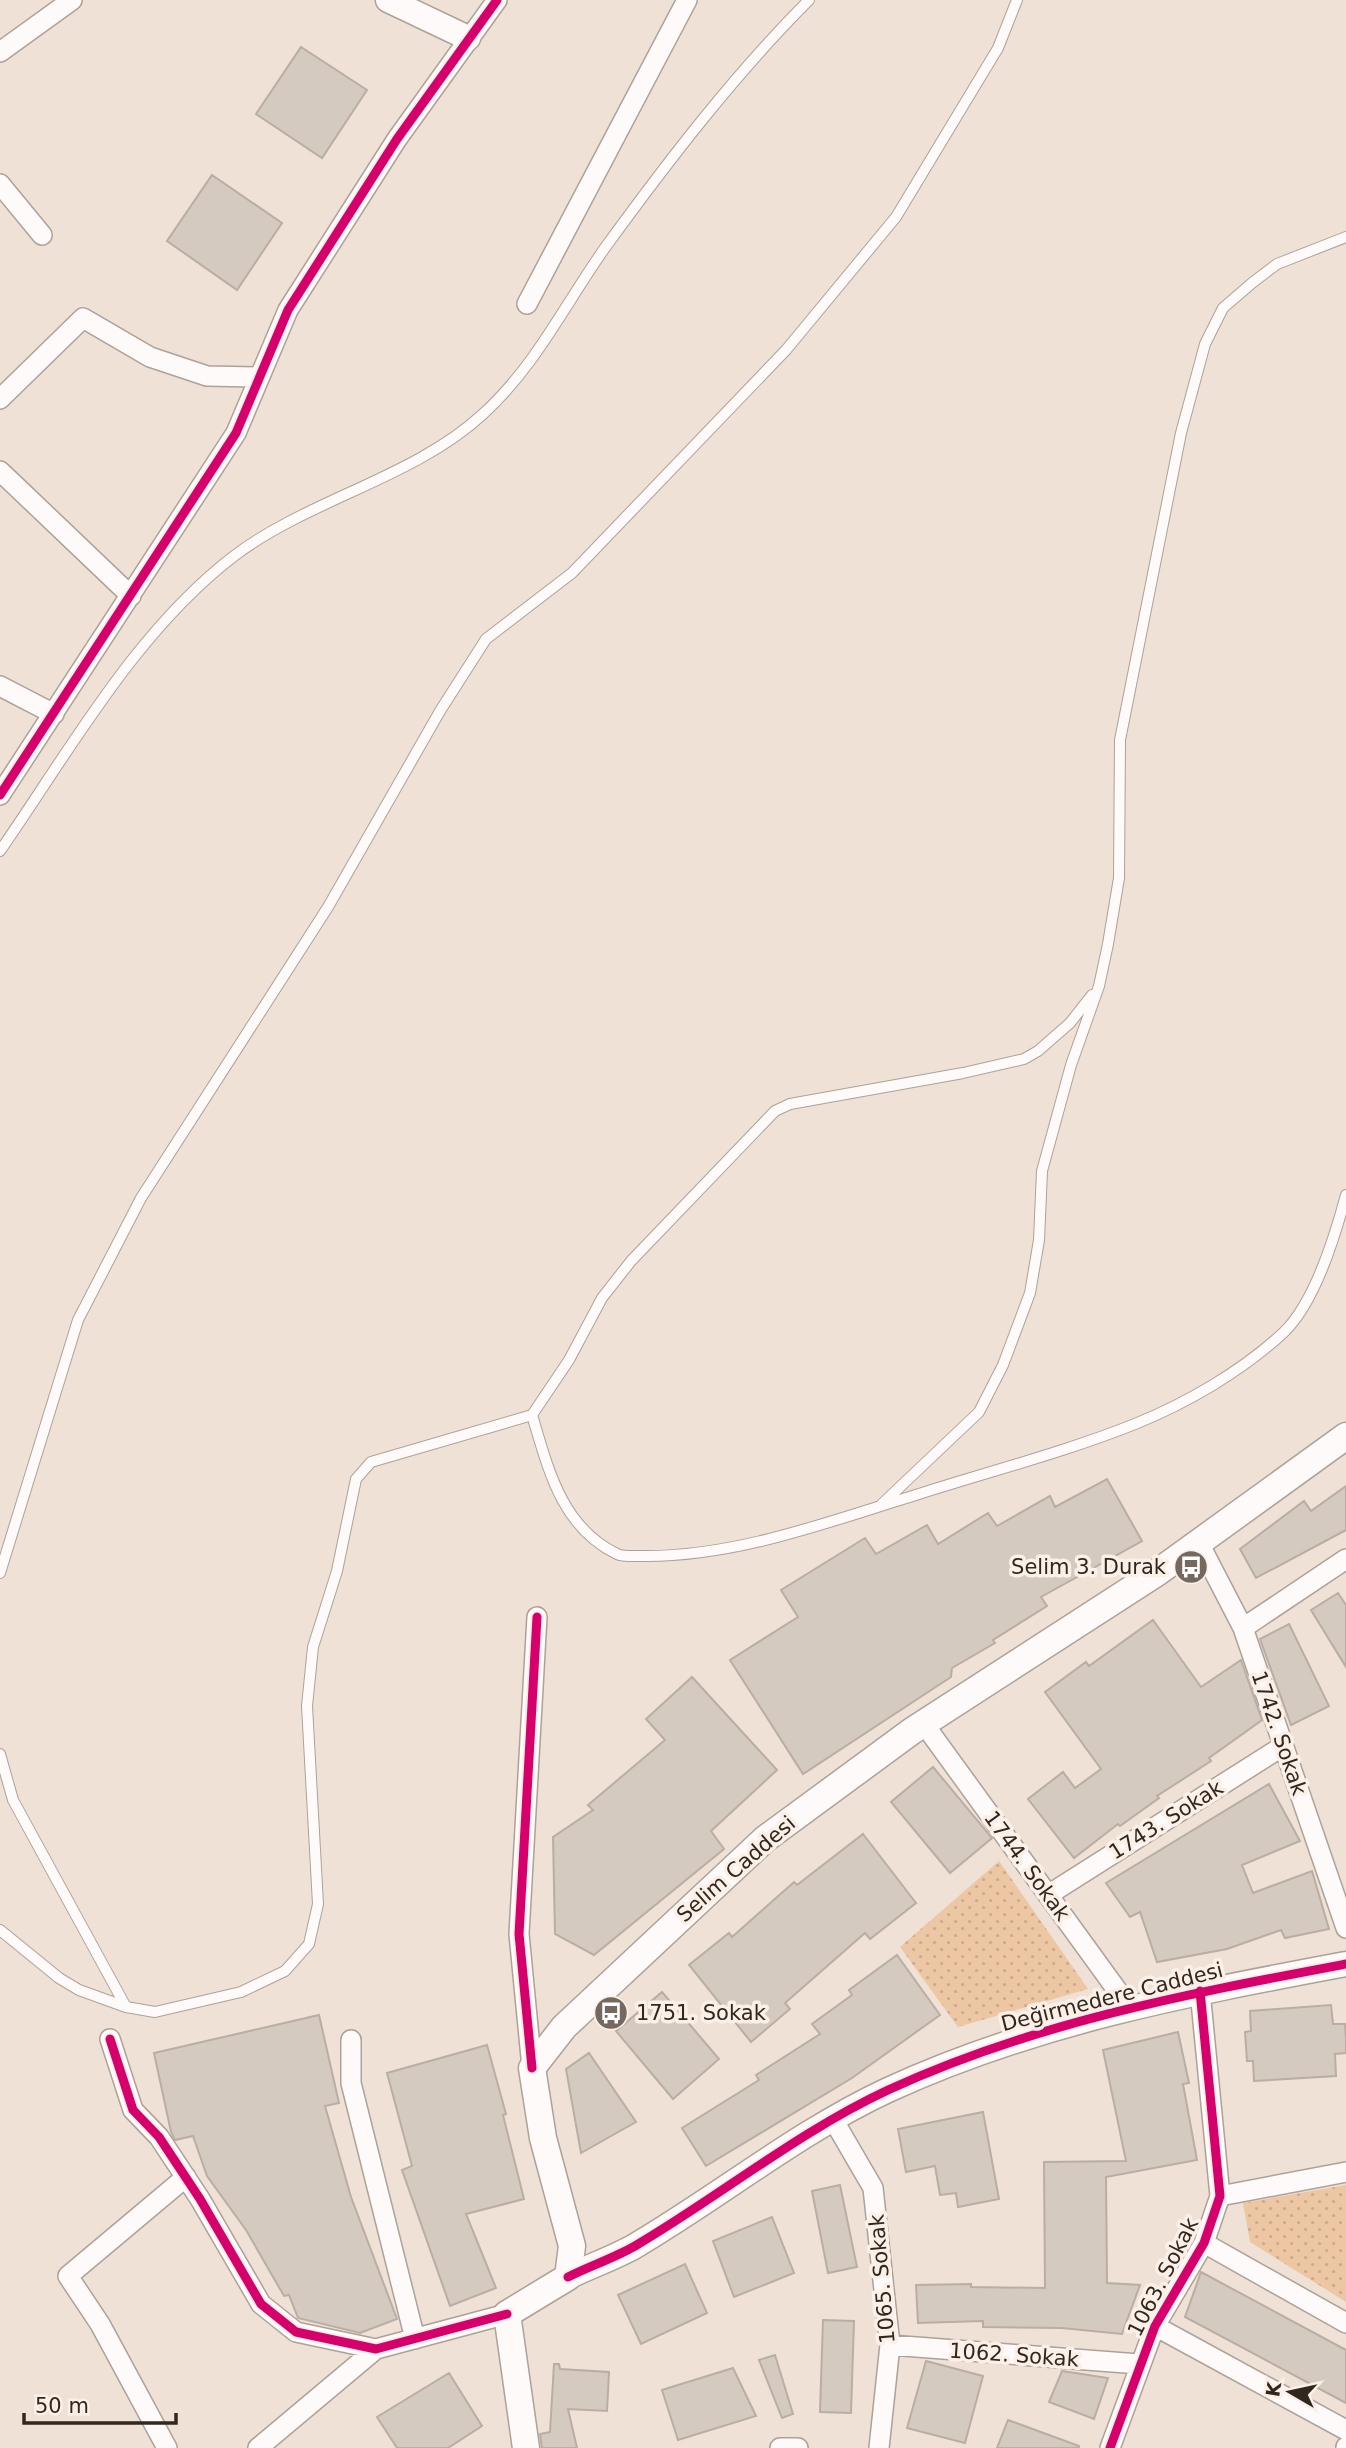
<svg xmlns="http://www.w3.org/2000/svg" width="1346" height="2448" viewBox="0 0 1346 2448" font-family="'DejaVu Sans',sans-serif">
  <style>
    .park { fill: url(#park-dots) }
    .building { fill: #d5cac0; stroke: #b9ada4; stroke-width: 2 }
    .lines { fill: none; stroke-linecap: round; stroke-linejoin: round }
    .service-casing { stroke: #aca299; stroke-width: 12 }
    .minor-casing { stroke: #aca299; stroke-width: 22 }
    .tertiary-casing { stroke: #aca299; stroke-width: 27 }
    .secondary-casing { stroke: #aca299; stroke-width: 29 }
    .service { stroke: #fdfaf9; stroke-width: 10 }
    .minor { stroke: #fdfaf9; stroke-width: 19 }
    .tertiary { stroke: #fdfaf9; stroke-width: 24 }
    .secondary { stroke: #fdfaf9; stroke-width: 26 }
    .cycleway-casing { stroke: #fbf0e7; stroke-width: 13 }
    .cycleway { stroke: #d6006c; stroke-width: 9 }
    .labels { text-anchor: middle; stroke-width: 7; stroke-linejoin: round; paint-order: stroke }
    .poi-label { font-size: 21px; fill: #31271f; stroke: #fbf0e7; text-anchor: end }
    .street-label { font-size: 21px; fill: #31271f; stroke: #fbf0e7 }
  </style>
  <defs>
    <pattern id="park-dots" width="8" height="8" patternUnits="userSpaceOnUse" patternTransform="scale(1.75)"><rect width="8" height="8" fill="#edc6a4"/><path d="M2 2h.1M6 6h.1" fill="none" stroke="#ccaa8d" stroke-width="1.8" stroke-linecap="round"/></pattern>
  </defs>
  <rect width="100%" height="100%" fill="#efe1d5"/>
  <!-- park -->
  <path class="park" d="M999,1861L1088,1989L958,2027L900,1947Z
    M1346,2185V2302L1250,2242L1243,2203Z"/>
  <!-- building -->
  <path class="building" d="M301,47L367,90L322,158L256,114Z
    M212,175L282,223L237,290L167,241Z
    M1107,1479L1142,1541L1041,1597L1047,1606L993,1640L995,1643L952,1668L951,1677L803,1774L730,1660L798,1617L781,1590L865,1538L876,1554L927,1525L938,1544L988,1513L997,1526L1050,1496L1055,1507Z
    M1346,1486V1530L1256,1578L1240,1549L1304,1501L1311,1511Z
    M1338,1593L1346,1605V1667L1311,1610Z
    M1153,1620L1201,1687L1241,1660L1262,1720L1209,1758L1211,1761L1157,1796L1159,1798L1120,1826L1118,1824L1074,1858L1028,1799L1063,1772L1075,1788L1101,1769L1045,1692L1086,1662L1089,1666Z
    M1289,1624L1329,1706L1291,1725L1260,1639Z
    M692,1677L777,1770L711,1831L724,1849L594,1955L555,1934L553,1837L593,1810L588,1805L665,1740L646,1719Z
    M933,1767L992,1838L950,1873L891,1802Z
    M1269,1784L1300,1841L1242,1865L1253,1893L1312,1871L1329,1929L1285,1938L1281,1930L1227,1949L1157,1962L1140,1912L1130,1917L1106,1883Z
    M863,1834L916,1903L870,1939L865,1933L785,2003L790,2009L751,2042L689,1965L729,1933L732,1937L794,1882L797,1885Z
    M897,1955L940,2015L852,2078L706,2166L682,2128L759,2080L756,2075L820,2034L812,2024L852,1995L849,1990Z
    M662,1992L719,2059L673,2099L616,2031Z
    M1331,2005L1333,2024H1345L1346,2040V2053L1335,2054L1336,2076L1254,2081L1253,2061H1247L1245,2032L1251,2031L1250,2011Z
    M319,2015L339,2103L325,2106L351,2197L397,2319L360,2333L298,2318L289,2295L284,2296L246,2230L207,2176L193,2136L175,2140L171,2132L154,2053Z
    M1178,2032L1189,2083L1183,2084L1197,2160L1106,2177L1107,2283L1140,2285L1122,2334L1062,2328L983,2327V2321L918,2323L916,2285L971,2284V2287L1045,2288L1044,2162L1126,2161L1103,2050Z
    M487,2045L506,2114L503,2115L524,2199L466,2214L496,2288L450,2306L402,2170L412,2166L387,2073Z
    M589,2053L636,2122L581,2153L566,2069Z
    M983,2112L999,2199L958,2207L956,2193L940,2195L935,2166L906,2172L898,2129Z
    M840,2185L857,2267L828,2273L812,2191Z
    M772,2217L794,2273L734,2297L713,2241Z
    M685,2264L707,2313L641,2344L618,2295Z
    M1201,2272L1346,2350V2403L1185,2317Z
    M823,2320L854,2321L851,2413L820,2412Z
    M775,2355L793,2414L782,2418L759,2360Z
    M926,2361L983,2376L965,2443L907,2428Z
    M554,2364H559L560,2369L609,2372L607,2411L568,2409L577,2448H542L540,2434L550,2432Z
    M733,2368L756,2416L678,2440L662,2390Z
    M1062,2371L1108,2378L1094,2419L1049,2402Z
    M449,2373L482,2426L448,2448H397L377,2417Z
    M1008,2420L1079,2446V2448H997Z"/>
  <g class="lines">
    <!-- service casing -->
    <g class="service-casing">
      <path id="service" d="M0,851C70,750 136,631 234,556C309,499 414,478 483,414C536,366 566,302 607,245C669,160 735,74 809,0
        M532,1415L569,1360L602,1298L631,1261L775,1111L790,1104L963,1073L1024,1059L1038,1051L1070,1023L1092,995
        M882,1504L979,1412L1003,1365L1030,1293L1039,1240L1042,1171L1071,1065L1099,986L1108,944L1119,878L1120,740L1181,433L1205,344L1223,308L1252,283L1277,264L1346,237
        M0,1573L78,1320L141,1198L328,907L440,711L486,639L572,573L786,350L896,217L998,48L1017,0
        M0,1754L13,1800L126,2007
        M0,1930L59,1978L79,1990L126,2007L155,2012L241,1992L285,1971L309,1944L318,1904L307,1706L313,1647L337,1571L356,1479L371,1462L532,1415C548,1468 561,1527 617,1554C623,1557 635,1556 643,1556C737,1557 830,1521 919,1494C991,1471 1065,1452 1135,1424C1187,1403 1242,1371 1283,1333C1315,1303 1335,1236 1346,1195"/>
    </g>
    <!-- minor casing -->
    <g class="minor-casing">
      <path id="minor" d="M0,52L72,0
        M0,184L42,235
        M527,304L687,0
        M0,399L83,318L150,357L207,376L258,377
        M0,471L131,596
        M0,686L54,714
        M0,795L236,433L288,310L397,139L497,0
        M1199,1543L1243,1628L1346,1928
        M1243,1628L1346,1559
        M924,1724L1130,2008
        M1048,1895L1283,1746
        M110,2039L133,2110L159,2137L200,2199L261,2304L296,2332L376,2349L507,2314
        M351,2040V2083L415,2339
        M532,2068L519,1934L537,1617
        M834,2121L873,2188L890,2345L879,2448
        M1220,2196L1346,2172
        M1204,2243L1346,2323
        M1155,2326L1346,2430
        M890,2345L1139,2364
        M167,2448L100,2324L68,2276L186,2177
        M258,2448L376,2349
        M780,2448H798
        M1110,2448L1155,2326L1204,2243L1220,2196L1200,1991
        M1346,2448V2447"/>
    </g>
    <!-- tertiary casing -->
    <g class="tertiary-casing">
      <path id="tertiary" d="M388,0L468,38
        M568,2277C590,2266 614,2258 635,2246C720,2196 798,2132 888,2090C1036,2022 1187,1994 1346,1964"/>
    </g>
    <!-- secondary casing -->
    <g class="secondary-casing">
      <path id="secondary" d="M526,2448L507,2314L568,2277L572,2246L543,2138L532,2068L564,2027L765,1839L912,1731L1158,1572L1346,1436"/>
    </g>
    <!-- service -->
    <use href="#service" class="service"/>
    <!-- minor -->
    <use href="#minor" class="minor"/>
    <!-- tertiary -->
    <use href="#tertiary" class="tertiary"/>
    <!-- secondary -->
    <use href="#secondary" class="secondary"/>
    <!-- cycleway casing -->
    <g class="cycleway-casing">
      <path id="cycleway" d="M0,795L236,433L288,310L397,139L497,0
        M110,2039L133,2110L159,2137L200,2199L261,2304L296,2332L376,2349L507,2314
        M532,2068L519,1934L537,1617
        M568,2277C590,2266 614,2258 635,2246C720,2196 798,2132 888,2090C1036,2022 1187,1994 1346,1964
        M1110,2448L1155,2326L1204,2243L1220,2196L1200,1991"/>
    </g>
    <!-- cycleway -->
    <use href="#cycleway" class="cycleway"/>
  </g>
  <!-- icons -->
  <defs>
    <g id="bus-disc" transform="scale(1.75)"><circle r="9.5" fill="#74685f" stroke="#fbf0e7"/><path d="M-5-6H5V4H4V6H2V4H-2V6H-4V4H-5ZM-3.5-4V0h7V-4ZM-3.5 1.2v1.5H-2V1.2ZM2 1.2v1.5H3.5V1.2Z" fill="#fff"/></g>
  </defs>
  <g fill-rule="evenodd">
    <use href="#bus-disc" x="1191" y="1567"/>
    <use href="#bus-disc" x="611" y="2013"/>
  </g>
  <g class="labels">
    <!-- poi labels -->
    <g class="poi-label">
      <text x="1166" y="1574">Selim 3. Durak</text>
      <text x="636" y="2020" text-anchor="start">1751. Sokak</text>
    </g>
    <!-- street labels -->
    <g class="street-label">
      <text transform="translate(1279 1733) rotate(71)" y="7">1742. Sokak</text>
      <text transform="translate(1166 1820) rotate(-32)" y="7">1743. Sokak</text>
      <text transform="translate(1027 1866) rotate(54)" y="7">1744. Sokak</text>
      <text transform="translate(736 1869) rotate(-41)" y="7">Selim Caddesi</text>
      <text transform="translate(1112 1997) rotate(-14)" y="7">Değirmedere Caddesi</text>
      <text transform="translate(1163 2277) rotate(-63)" y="7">1063. Sokak</text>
      <text transform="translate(882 2279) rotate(-95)" y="7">1065. Sokak</text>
      <text transform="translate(1014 2355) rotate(4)" y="7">1062. Sokak</text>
    </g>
  </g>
  <!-- north arrow -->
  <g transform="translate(1290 2392) rotate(279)" stroke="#fbf0e7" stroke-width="5" paint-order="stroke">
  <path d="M0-5L12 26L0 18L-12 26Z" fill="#31271f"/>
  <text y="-10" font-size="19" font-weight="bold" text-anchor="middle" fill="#31271f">K</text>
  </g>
  <!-- scale -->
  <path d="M24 2413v10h152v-10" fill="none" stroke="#31271f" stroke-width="3.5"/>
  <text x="35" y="2413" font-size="21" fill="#31271f" stroke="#fbf0e7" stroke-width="5" paint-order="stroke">50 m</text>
</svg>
